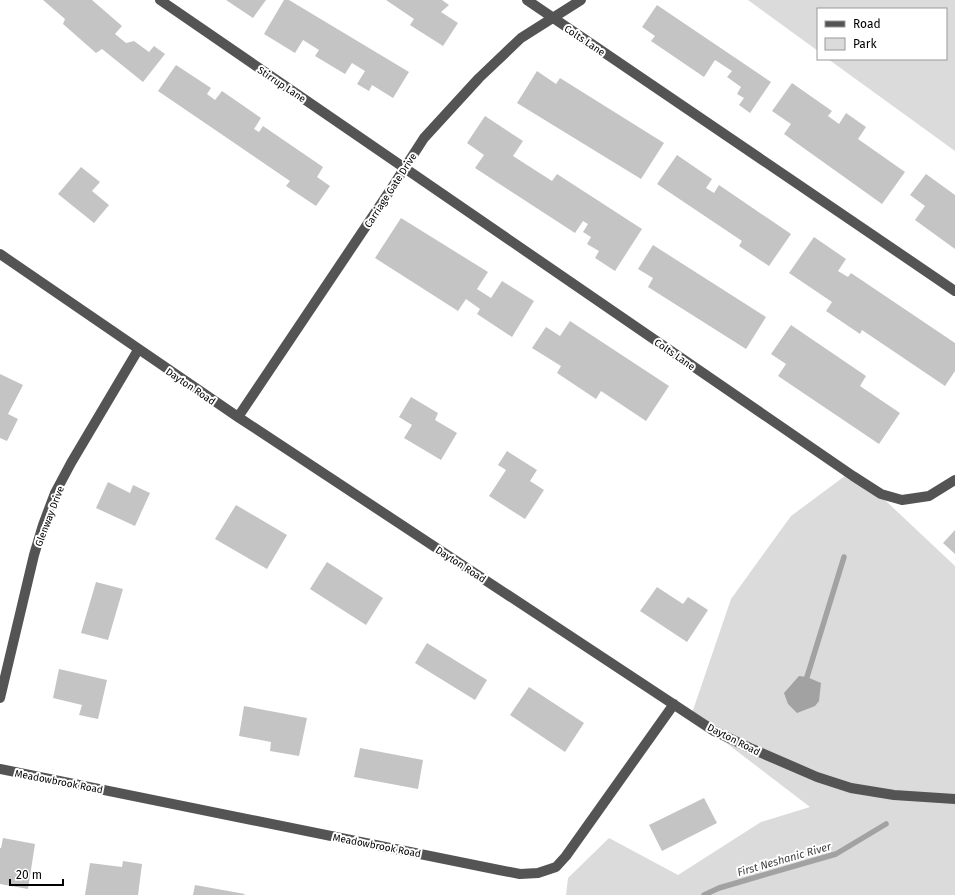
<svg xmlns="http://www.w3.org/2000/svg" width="955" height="895" viewBox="0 0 955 895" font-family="'Fira Sans',sans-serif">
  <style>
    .green { fill: #dbdbdb }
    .water { fill: #a2a2a2 }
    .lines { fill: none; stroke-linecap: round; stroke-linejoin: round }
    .stream { stroke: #a2a2a2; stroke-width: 5.5 }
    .building { fill: #c4c4c4 }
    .minor { stroke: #545454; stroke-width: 10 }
    .labels { text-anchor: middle; stroke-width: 4; stroke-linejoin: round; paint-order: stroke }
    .street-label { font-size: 10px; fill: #000; stroke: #fff }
    .water-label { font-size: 11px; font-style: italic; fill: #434343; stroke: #fff }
  </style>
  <rect width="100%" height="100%" fill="#fff"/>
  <!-- green -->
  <path class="green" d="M748,0H955V151L828,59H946V9H818V51Z
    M853,470L955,566V895H566L568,878L609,838L678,875L761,822L810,807L691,716L731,599L791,516Z"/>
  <!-- water -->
  <path class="water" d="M799,676L807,677L821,683L819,701L815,706L797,713L788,704L784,693Z"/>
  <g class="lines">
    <!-- stream -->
    <path class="stream" d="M807,677L844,557
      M704,895L719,888L836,854L886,824"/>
  </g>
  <!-- building -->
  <path class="building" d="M43,0H92L122,26L115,34L126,43L134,41L149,52L154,46L165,54L143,82L102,49L96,53L63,24L65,19Z
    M226,0H266L253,18Z
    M284,0H289L409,72L393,98L372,85L369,91L357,84L365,71L352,63L345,74L315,56L319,50L303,40L295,53L264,34Z
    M386,0H442L449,5L441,12L458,23L443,46L410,25L414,19Z
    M657,5L771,82L750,113L739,105L744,98L737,94L741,87L727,77L732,71L715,60L704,77L651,41L655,36L642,27Z
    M176,65L211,88L207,94L215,100L222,91L261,118L254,129L259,132L263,126L323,167L317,177L330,186L316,206L286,186L290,181L158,91Z
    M537,71L556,84L560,78L664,143L641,179L517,103Z
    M792,83L832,111L828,116L839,124L846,113L866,127L858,139L905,172L882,204L784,134L791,124L772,111Z
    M485,116L523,141L513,156L552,181L557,174L642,229L615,271L595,258L599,251L587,244L591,237L583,232L588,224L583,221L575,233L475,168L484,155L467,143Z
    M677,155L712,179L706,188L714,193L719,185L791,234L769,266L739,246L742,241L657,184Z
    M81,167L100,182L92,191L109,205L94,223L58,194Z
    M926,174L955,195V249L915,220L925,206L910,195Z
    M401,218L488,272L477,289L491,298L502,281L534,301L512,337L477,314L480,309L466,299L458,311L375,258Z
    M814,237L846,259L838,271L848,277L851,273L955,343V371L945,386L862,330L860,334L826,311L832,302L789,273Z
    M653,245L766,317L746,349L648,287L653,278L638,269Z
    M570,321L669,386L646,421L601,391L596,399L557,373L561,366L532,348L546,327L560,336Z
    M791,325L866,376L860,386L900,413L879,444L778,376L786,364L771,354Z
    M0,374L23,385L8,414L18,419L7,441L0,438Z
    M411,397L438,413L435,420L457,433L441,460L404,438L412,425L399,417Z
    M507,451L537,470L530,481L544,490L525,519L489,496L506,470L498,465Z
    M108,482L130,493L133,485L150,493L135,526L96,508Z
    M236,505L287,535L267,569L215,539Z
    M955,530V554L943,543Z
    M327,562L383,598L366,625L310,589Z
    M96,582L123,589L108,640L81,633Z
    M657,587L683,604L688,597L708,610L687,642L640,611Z
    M427,643L487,680L475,700L415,663Z
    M59,669L107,680L98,719L79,715L82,705L53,698Z
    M529,687L584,723L565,752L510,715Z
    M244,706L307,718L299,756L270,751L271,742L239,736Z
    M360,748L423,760L418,789L354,777Z
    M704,798L717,823L662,851L649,825Z
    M3,838L35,844L28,889L0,884V848H1Z
    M123,861L142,864L138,895H85L90,863L122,867Z
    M195,885L245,894L244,895H193Z"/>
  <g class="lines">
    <!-- minor -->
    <path class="minor" d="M160,0L853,476L881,494L902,500L929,496L955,480
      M527,0L955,291
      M0,254L238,417L714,731L750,748L817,777L851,788L894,795L955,799
      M238,417L393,186L424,138L479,78L521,38L581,0
      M0,698L34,555L43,525L55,493L71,463L138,350
      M0,769L499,870L520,874L538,873L556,867L566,856L674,704"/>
  </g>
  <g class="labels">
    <!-- street labels -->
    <g class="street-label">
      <text transform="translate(585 40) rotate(34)" y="4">Colts Lane</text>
      <text transform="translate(282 84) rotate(34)" y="4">Stirrup Lane</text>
      <text transform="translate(390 190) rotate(-57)" y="4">Carriage Gate Drive</text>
      <text transform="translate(675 354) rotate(35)" y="4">Colts Lane</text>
      <text transform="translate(191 386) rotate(34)" y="4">Dayton Road</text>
      <text transform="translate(49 516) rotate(-69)" y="4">Glenway Drive</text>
      <text transform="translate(461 564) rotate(33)" y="4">Dayton Road</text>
      <text transform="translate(734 739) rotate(27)" y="4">Dayton Road</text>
      <text transform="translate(59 781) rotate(11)" y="4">Meadowbrook Road</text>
      <text transform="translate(377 845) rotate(11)" y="4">Meadowbrook Road</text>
    </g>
    <!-- water labels -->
    <g class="water-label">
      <text transform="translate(784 859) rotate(-16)" y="4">First Neshanic River</text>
    </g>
  </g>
  <!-- legend -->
  <rect x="817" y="8" width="130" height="52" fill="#ffffff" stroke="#999999"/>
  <rect x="825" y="21" width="20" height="6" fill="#545454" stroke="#999999"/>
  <text x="853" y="28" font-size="12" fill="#000000">Road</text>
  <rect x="825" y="38" width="20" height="12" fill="#dbdbdb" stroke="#999999"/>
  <text x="853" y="48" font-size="12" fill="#000000">Park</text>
  <!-- scale -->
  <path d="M10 879v6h53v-6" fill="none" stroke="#000000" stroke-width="2"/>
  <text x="16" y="879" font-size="12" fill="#000000" stroke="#ffffff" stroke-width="3" paint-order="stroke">20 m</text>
</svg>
